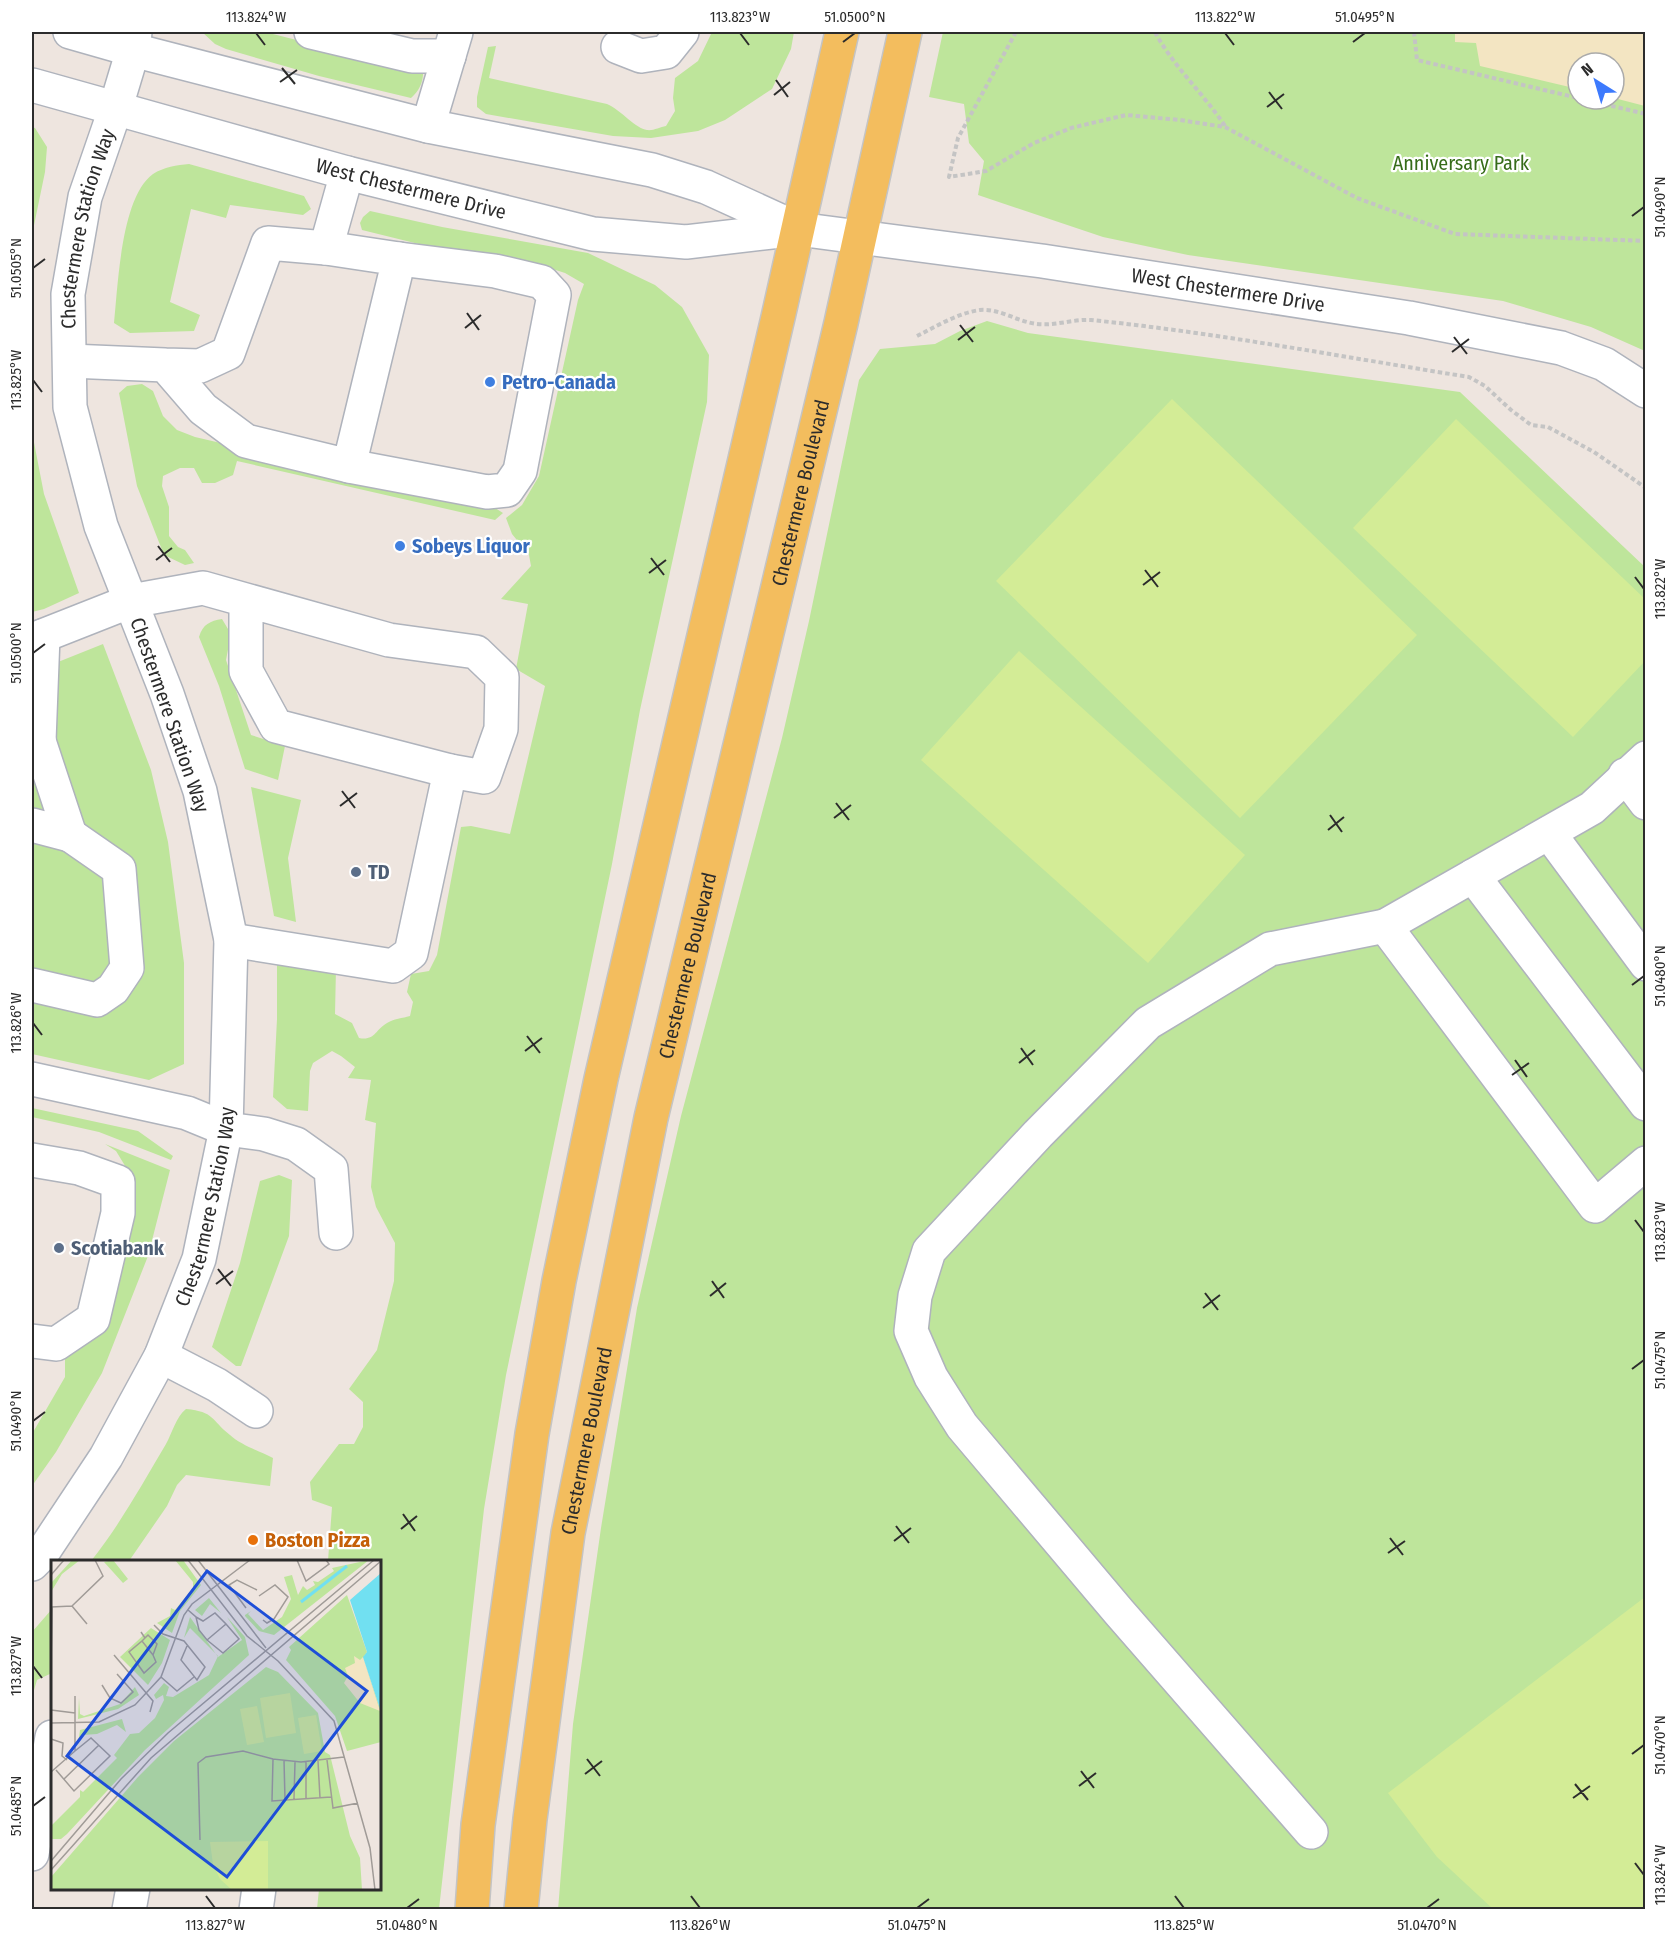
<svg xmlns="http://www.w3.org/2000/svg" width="1677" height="1941" viewBox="0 0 1677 1941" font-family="'Fira Sans Condensed',sans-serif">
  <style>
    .green { fill: #bee59b; fill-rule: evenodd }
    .sand { fill: #f3e5c2 }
    .pitch { fill: #d3ec96 }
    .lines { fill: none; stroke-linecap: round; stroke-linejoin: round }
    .minor-casing { stroke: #afb3bc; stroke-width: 36 }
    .major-casing { stroke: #c4c4c4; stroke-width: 36 }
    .path { stroke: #c4c4c4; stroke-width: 4; stroke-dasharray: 4.5 3; stroke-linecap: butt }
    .minor { stroke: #fff; stroke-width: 33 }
    .major { stroke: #f3bd5e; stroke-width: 33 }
    .ticks { fill: none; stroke: #2c2c2c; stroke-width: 2 }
    .shop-dot { fill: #3f7fe0; stroke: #fff; stroke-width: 2 }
    .service-dot { fill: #5c6f8a; stroke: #fff; stroke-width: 2 }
    .food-dot { fill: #e8710a; stroke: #fff; stroke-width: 2 }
    .labels { text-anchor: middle; stroke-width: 4.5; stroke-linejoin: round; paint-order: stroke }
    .park-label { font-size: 20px; fill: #366c19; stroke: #fff }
    .street-label { font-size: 20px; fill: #2c2c2c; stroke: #fff }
    .shop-label { font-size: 20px; font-weight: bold; fill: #366cbe; stroke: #fff; text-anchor: start }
    .service-label { font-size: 20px; font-weight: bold; fill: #4e5e75; stroke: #fff; text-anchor: start }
    .food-label { font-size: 20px; font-weight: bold; fill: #c56008; stroke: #fff; text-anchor: start }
    .inset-river { fill: none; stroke: #71e0f1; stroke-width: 3 }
    .inset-road { fill: none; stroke: #a09b97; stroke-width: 1.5 }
    .view { fill: #1d4ed8; fill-opacity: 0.15; stroke: #1d4ed8; stroke-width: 3 }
    .inset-edge { fill: none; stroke: #2c2c2c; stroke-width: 3 }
    .neatline { fill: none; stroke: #2c2c2c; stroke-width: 2 }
    .ticks-label { font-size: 15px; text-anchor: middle; fill: #2c2c2c }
  </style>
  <rect width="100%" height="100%" fill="#eee5df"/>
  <!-- green -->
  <path class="green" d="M202,32L269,33L407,68H423C424,81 420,90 411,98L319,76L226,49L215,44Z
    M712,32H794L791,49L772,89L725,120L698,131L651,138L613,136L486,114L477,107V97L488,47L496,46L489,78L607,104C621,110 636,129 647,130C653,131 660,127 666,126L675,111L673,98L675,78L698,61Z
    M943,32H1645V351L1591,327L1503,301L1188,255L1103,237L978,195L984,161L969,143L964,104L929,97ZM1578,63H1614V99H1578Z
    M32,127L35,128L47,147L45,172L32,235Z
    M189,164L304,196L311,209L303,215L230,205L226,218L191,209L170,302L200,315L194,331L130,333L114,323C118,285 121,197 153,174C164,167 177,165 189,164Z
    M370,211L442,227L588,253L655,285L682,307L709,355L707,402L640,710L612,864L506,1375L484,1509L439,1909H317L319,1889L380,1888V1562L328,1561L332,1507L312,1500L310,1482L339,1444H354L363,1427V1402L349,1389L377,1350L394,1281L395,1243L376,1207L371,1187L376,1123L365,1120L371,1080L348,1078L355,1067L341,1056L332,1051L313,1063L310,1071L308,1111L287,1109L273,1097L277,1019V963L336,968L335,1014L352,1023L359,1038C375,1041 375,1030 387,1023C393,1019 403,1018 410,1016L413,1002L407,992L411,974L429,971L437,955L461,827L471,826L510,834L545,686L516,669L528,604L501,599L531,566L529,555L512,534L506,518L522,505L539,476L578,300L584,284L565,273L534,263L507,262L431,247L362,230L360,223L363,217Z
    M987,321L1028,333L1460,392L1645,567V1909L558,1910L573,1724L601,1528L637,1308L681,1116L782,738L809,621L859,380L880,349L935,344L960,331Z
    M142,384L153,391L163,416L177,430L195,437L492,506L503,513L495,520L237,461L233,475L215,483H202L194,468H180L163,476L162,486L169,507V536L178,547L185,550L194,563L185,565L164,555L137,486L119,393L127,386Z
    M32,432L44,494L79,593L44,609L32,612Z
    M222,619L231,634L226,660L251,735L285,746L278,780L245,769L219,686L199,637C203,624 210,621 222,619Z
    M103,644L151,770L168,842L184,963V1064L149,1080L32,1054V666L58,662Z
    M251,787L301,800L288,858L296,922L274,916Z
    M32,1108L138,1131L173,1156L171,1160L99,1132L32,1117Z
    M105,1144L170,1170L148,1256L102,1373L56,1452L32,1486V1434L65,1377V1354L127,1198V1169L116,1151Z
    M279,1175L292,1180L289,1236L241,1366H236L212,1347L240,1263L260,1181Z
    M186,1409C215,1412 210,1419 230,1435C241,1445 259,1451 273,1458L270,1486L186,1475L177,1485L167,1506L129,1561H91C120,1525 142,1484 166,1444C172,1433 176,1417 186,1409Z
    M52,1609V1673L37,1680L32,1697V1632Z"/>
  <!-- sand -->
  <path class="sand" d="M1455,32H1645V106L1614,98V63H1578V89L1480,66L1476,43L1455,42Z"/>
  <!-- pitch -->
  <path class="pitch" d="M1172,399L1417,635L1240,818L996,581Z
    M1456,419L1645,599V661L1573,737L1353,528Z
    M1019,651L1245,855L1148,963L921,760Z
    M1645,1597V1909H1493L1437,1857L1388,1793Z"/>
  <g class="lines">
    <!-- minor casing -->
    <g class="minor-casing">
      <g id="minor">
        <path d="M70,32L133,50L428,126L652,170L706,187L798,229"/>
        <path d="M311,32L412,56H449"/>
        <path d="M618,47L641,56L666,52L682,32"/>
        <path id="s1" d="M32,85L347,173L593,234L686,242L798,229L1042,261L1409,318L1561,348L1604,364L1646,391"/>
        <path d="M428,126L456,32"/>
        <path d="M326,248L347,173"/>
        <path d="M70,361L165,365L203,409L246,441L349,466L399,259L326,248L268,243L228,353L200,366L165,365"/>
        <path d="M349,466L487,492L507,490L520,471L554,295L542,282L495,271L399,259"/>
        <path d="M32,640L131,601L203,588L389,640L476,652L502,677L501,729L484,777L450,771L276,726L246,671V601"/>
        <path d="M32,740L39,741L70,835L32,825"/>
        <path d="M39,741L43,636"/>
        <path d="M1646,758L1592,808L1385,926L1595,1206L1646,1163"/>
        <path d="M1625,775L1646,803"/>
        <path d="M1549,833L1646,964"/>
        <path d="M1473,876L1646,1104"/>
        <path d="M231,940L393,966L411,953L450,771"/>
        <path d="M32,985L97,1000L113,989L127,968L119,869L70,835"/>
        <path d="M32,1079L187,1113L226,1129L264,1134L296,1144L331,1169L336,1233"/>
        <path d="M32,1160L79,1168L118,1182V1213L93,1319L56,1344L32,1341"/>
        <path d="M161,1356L217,1385L256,1411"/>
        <path id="s2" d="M32,1564L41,1555L106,1457L161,1356L199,1259L226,1129L231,940L200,791L167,694L101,526L70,407L68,294L85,197L115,110L133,50L135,32"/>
        <path d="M1311,1832L1119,1612L962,1426L931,1377L911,1331L915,1296L929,1251L1038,1134L1148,1023L1270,949L1385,926"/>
        <path d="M32,1854L52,1737"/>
        <path d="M129,1910L133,1888"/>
        <path d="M256,1910L259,1888"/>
      </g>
    </g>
    <!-- major casing -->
    <g class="major-casing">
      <g id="major">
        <path d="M472,1910L478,1825L532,1434L559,1281L601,1079L779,313L842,32"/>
        <path id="s3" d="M521,1910L530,1819L568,1533L651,1118L841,323L905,32"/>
      </g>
    </g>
    <!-- path -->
    <path class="path" d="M1016,32L958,138L949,177L986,171L1034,143L1071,128L1126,115L1180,120L1225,127L1357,198L1455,234L1646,241
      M1155,32C1173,66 1203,93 1225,126
      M1414,32L1417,60L1578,98
      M1582,99L1646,114
      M917,336C937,326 958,313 980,310C999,308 1018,322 1037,324C1055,326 1073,319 1091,320C1218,333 1343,357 1469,377L1485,386L1511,410L1531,425L1548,427L1594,452L1646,488"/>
    <!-- minor -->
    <use href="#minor" class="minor"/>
    <!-- major -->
    <use href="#major" class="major"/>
  </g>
  <!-- ticks -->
  <path class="ticks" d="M256,33L265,45M740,33L749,45M1225,33L1234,45M843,42L855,33M1353,42L1365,33M282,68L295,84M776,80L788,97M280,82L297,70M1269,92L1282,109M774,95L790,82M1267,107L1284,94M1632,216L1644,207M33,268L45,259M467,313L479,330M960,325L973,342M465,328L481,315M1454,337L1467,354M958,340L975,327M1452,352L1469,339M33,380L42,392M158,546L170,562M651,558L664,575M156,560L172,548M1145,570L1158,587M649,573L666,560M1635,577L1644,589M1143,585L1160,572M33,653L45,644M342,791L355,808M836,803L849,820M340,806L357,793M1330,815L1342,832M834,818L851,805M1328,830L1344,817M1632,985L1644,976M33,1023L42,1035M527,1036L540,1053M1021,1048L1033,1065M525,1051L542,1038M1515,1060L1527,1077M1019,1063L1035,1050M1512,1075L1529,1063M1635,1220L1644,1232M218,1269L231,1286M712,1281L724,1298M216,1284L233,1271M1205,1293L1218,1310M710,1296L726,1283M1203,1308L1220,1295M1632,1369L1644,1360M33,1421L45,1412M403,1514L415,1531M896,1526L909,1543M401,1529L417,1516M1390,1538L1403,1555M894,1541L911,1528M1388,1553L1405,1541M33,1666L42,1678M1632,1754L1644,1745M587,1759L600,1776M1081,1771L1094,1788M585,1774L602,1761M1575,1784L1588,1800M1079,1786L1096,1773M1573,1798L1590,1786M33,1806L45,1797M1635,1863L1644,1875M206,1896L215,1908M691,1896L700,1908M1175,1896L1184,1908M407,1908L419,1899M917,1908L929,1899M1427,1908L1439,1899"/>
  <!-- markers -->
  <g class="shop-dot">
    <circle cx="490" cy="382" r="6"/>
    <circle cx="400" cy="546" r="6"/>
  </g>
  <g class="service-dot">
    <circle cx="356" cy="872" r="6"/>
    <circle cx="59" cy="1248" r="6"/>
  </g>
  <circle class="food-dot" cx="253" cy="1540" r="6"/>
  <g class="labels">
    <!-- park labels -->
    <g class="park-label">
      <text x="1461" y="170">Anniversary Park</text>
    </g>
    <!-- street labels -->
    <g class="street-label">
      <text dy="7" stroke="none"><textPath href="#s1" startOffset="393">West Chestermere Drive</textPath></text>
      <text dy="7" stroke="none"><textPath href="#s2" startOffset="1410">Chestermere Station Way</textPath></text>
      <text dy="7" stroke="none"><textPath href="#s1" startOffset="1221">West Chestermere Drive</textPath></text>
      <text dy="7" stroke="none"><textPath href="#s3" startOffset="1446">Chestermere Boulevard</textPath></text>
      <text transform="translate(170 715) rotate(71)" y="7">Chestermere Station Way</text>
      <text dy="7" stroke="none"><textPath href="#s3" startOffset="960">Chestermere Boulevard</textPath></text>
      <text dy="7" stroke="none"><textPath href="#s2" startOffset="402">Chestermere Station Way</textPath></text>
      <text dy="7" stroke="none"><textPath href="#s3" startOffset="474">Chestermere Boulevard</textPath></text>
    </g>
    <!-- shop labels -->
    <g class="shop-label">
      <text x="502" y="389">Petro-Canada</text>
      <text x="412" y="553">Sobeys Liquor</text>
    </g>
    <!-- service labels -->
    <g class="service-label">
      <text x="368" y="879">TD</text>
      <text x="71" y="1255">Scotiabank</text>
    </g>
    <!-- food labels -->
    <g class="food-label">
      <text x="265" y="1547">Boston Pizza</text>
    </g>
  </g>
  <!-- overview -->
  <g transform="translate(51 1560)">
    <rect width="330" height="330" fill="#eee5df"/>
    <path d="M21,0H29L11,14L0,32L1,22ZM62,0L77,19L72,23L53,2ZM124,0H132L150,25L129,51L121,73L106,63L119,56L120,48L124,50L142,28V22ZM318,0L223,75L208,71L194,56V55L200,51L197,54L212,70L231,57L240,39L233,17L241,15L247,35L252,26L256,30L264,25L262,21L267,22L283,11L281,8ZM296,35L316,92L312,98L330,152V182L296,191L284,156L235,100L240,90L238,87ZM158,38L170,53L159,44L151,56L144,50ZM139,57L167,97L191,80L176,57L194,77L198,95L94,190L16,274L10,279H0V266L29,237V230L32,232L66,198L63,195L79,174L88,173L104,158L113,140L112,135L105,139L103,135L113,123L118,127L115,136L122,137L158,115L167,96L139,68L133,78ZM100,68L119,80L111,103L97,125L69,97ZM215,107L227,112L267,153L274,192L279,195L299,276L309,298L311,330H0V317L87,217L123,181ZM84,127L88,135L67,149L27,159L28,138L29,154L33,156L69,144ZM71,159L75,172L66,165L46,174L32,175L27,184L29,170Z" fill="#bee59b"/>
    <path d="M303,96L309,100L312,97L329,151L309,143L293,123L297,116L294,108L304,103Z" fill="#f3e5c2"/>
    <path d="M239,133L245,173L215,178L209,138ZM206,146L213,182L196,185L189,149ZM265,155L271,191L253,194L247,158ZM217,281V330H181L169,319L162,304L159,282Z" fill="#d3ec96"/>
    <path d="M330,13V152L312,97L316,92L299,40Z" fill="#71e0f1"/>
    <path class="inset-river" d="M250,42L296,6"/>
    <path class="inset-road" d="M137,0L196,76L227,101L283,161L319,288L324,330M147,0L215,88M246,0L255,21L278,4L275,0M0,15L13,0M208,36L224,25L237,37L223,59L216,63L212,60M21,46L52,16L44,0M0,47L21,46L36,64M195,48L178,25L186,20L206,30M137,50L145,57L148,70L156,80L175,64L164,53L152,61L145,57M103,65L112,74L133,81L154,107L146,120L130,100L136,86M90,72L94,78L91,81L102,95L106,84L97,75L94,78M156,80L172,93L188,79L175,64M91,81L78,92L93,113L105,102L102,95M63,95L102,141L99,152M0,108L1,47M110,117L126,131L143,117M51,125L59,138L70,143L82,132L66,114M0,150L24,153M0,163L48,162L84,145L110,117L133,55L141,44L199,0M0,179L12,183L11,196L16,200M233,200L234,240M276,200L282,248L307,243M267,201L269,238M255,202V239M5,210L23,231L59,196L40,178L24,191M0,212L24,191V136M13,219L48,185M280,237L221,241L222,199L250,202L293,197M243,239L244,202M149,280L147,203L155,197L192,191L222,199M0,301L70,219L117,173L323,0M0,310L100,198L330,1"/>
    <path class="view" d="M156,11L316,131L176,317L16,196Z"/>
    <rect width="330" height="330" class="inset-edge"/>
  </g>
  <!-- border -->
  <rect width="1677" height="1941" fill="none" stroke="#ffffff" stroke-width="66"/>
  <!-- north arrow -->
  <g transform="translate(1596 81) rotate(323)"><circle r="28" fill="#ffffff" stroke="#ababab" stroke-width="1.5"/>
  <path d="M0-4.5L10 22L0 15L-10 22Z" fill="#3d7afd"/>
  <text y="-9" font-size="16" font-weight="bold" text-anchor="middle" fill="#2c2c2c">N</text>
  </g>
  <rect x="33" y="33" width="1611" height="1875" class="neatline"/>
  <g class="ticks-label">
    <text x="256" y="22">113.824°W</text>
    <text x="740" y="22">113.823°W</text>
    <text x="855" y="22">51.0500°N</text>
    <text x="1225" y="22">113.822°W</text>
    <text x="1365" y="22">51.0495°N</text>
    <text transform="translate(1660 207) rotate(-90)" y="5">51.0490°N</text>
    <text transform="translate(16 268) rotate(-90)" y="5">51.0505°N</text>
    <text transform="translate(16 380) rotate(-90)" y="5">113.825°W</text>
    <text transform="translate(1660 589) rotate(-90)" y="5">113.822°W</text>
    <text transform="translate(16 653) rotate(-90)" y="5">51.0500°N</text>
    <text transform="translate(1660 976) rotate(-90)" y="5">51.0480°N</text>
    <text transform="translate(16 1023) rotate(-90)" y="5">113.826°W</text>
    <text transform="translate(1660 1232) rotate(-90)" y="5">113.823°W</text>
    <text transform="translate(1660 1360) rotate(-90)" y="5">51.0475°N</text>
    <text transform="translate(16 1421) rotate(-90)" y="5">51.0490°N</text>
    <text transform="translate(16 1666) rotate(-90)" y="5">113.827°W</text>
    <text transform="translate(1660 1745) rotate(-90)" y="5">51.0470°N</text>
    <text transform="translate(16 1806) rotate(-90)" y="5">51.0485°N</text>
    <text transform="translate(1660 1875) rotate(-90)" y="5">113.824°W</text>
    <text x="215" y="1930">113.827°W</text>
    <text x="407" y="1930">51.0480°N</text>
    <text x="700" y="1930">113.826°W</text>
    <text x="917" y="1930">51.0475°N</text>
    <text x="1184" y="1930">113.825°W</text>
    <text x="1427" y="1930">51.0470°N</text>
  </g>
</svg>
